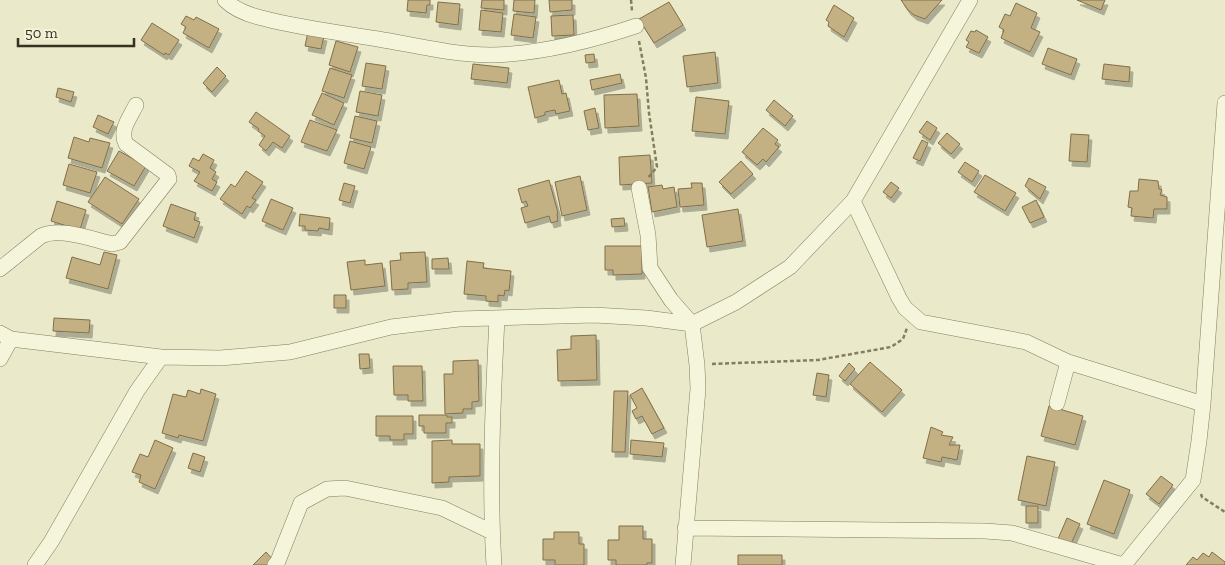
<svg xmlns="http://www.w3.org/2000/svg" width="1225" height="565" viewBox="0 0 1225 565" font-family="'Zilla Slab',serif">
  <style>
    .building { fill: #c3b083; stroke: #806f48; filter: url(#shadow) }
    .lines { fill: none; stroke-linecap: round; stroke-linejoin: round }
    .street-casing { stroke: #847d60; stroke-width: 16 }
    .path { stroke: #847d60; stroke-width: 2.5; stroke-dasharray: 4 2.5; stroke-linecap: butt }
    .street { stroke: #f5f5db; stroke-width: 15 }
  </style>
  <defs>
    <filter id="shadow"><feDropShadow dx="3" dy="5" stdDeviation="0" flood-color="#0004"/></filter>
  </defs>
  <rect width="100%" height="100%" fill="#eae9c9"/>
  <!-- building -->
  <path class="building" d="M408,0H430V5H427L426,13L407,11Z
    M482,0H504V10L481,8Z
    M514,0H535L534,13L513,11Z
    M549,0H572V10L550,12Z
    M901,0H942L925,19L914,15L908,10Z
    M1077,0H1105L1101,10Z
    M438,2L460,4L458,25L436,22Z
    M669,2L683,25L654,43L639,19Z
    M1016,3L1037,13L1031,28L1040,32L1030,52L1001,38L1004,30L999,27L1005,14L1010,16Z
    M834,5L854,18L844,37L828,26L829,22L826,20Z
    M481,10L503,13L501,32L479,30Z
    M514,14L536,17L533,38L511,35Z
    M573,15L574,35L552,36L551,16Z
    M186,16L194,20L196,17L219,29L209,48L183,33L186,27L181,24Z
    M152,23L179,40L169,55L165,53L164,55L141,40Z
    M976,30L988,37L979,53L966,47L969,42L966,40L971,31L975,32Z
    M308,32L324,36L321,49L305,46Z
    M336,41L358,47L350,72L329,65Z
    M1048,48L1077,59L1071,75L1042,64Z
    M715,52L718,83L687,87L683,56Z
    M594,54L595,62L586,63L585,55Z
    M366,63L386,66L382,89L362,86Z
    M473,64L509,68L507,83L471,79Z
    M1104,64L1130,67L1129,82L1102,79Z
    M217,67L226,76L212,92L203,83Z
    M330,68L352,75L344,98L322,91Z
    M620,74L622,83L592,90L590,80Z
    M559,80L562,94L566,93L570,111L556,114L555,110L545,112V115L535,118L528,87Z
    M58,88L74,92L71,102L56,97Z
    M360,91L382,95L378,116L356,112Z
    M322,93L344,103L334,125L312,115Z
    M637,94L639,126L605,128L604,95Z
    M696,97L729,101L725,134L692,131Z
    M774,100L793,116L785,126L766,110Z
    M595,108L599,128L588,130L584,111Z
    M256,112L290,136L282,148L273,142L266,151L259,145L265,136L258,131L259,129L249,122Z
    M98,115L114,122L108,134L93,127Z
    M355,116L377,121L372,143L350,138Z
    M310,120L337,130L327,151L301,142Z
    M927,121L937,128L930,140L919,132Z
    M763,128L778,140L775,144L779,147L766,162L763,159L757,165L742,152Z
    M947,133L960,144L951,154L938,143Z
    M1071,134L1089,135L1087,162L1069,161Z
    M74,137L89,142L90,138L110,143L102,168L68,158Z
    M922,140L928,143L920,161L913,158Z
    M350,141L371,147L364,169L344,163Z
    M119,151L146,166L134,186L107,171Z
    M203,154L214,160L210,168L216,172L212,179L217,182L212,191L194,181L200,172L189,166L193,158L199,161Z
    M650,155L652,183L620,185L619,157Z
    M741,161L753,174L731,194L719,182Z
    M965,162L979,171L972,182L958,172Z
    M69,164L97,172L90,193L63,185Z
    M246,171L263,182L252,198L256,200L250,208L247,206L242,214L220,199L231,184L235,187Z
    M985,175L1016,193L1005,211L974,192Z
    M580,176L587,210L562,216L555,182Z
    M105,177L139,199L122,224L88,202Z
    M1029,178L1046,187L1040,199L1025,186Z
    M1139,179L1158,181L1159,189L1162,190L1160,195L1167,197V209H1154L1153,218L1131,216L1132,208L1128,207L1130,191H1138Z
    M549,180L558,213L557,214L558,221L551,223L549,216L525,223L521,208L528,206L526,201L522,203L518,189Z
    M891,182L899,188L891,198L883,192Z
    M344,183L355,186L350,203L339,200Z
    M691,183H702L704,205L680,207L678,189L692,188Z
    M662,185L663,189L674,187L677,207L652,212L648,187Z
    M271,199L293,208L283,230L262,221Z
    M1036,200L1044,217L1030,223L1022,207Z
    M57,201L86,210L80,230L51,221Z
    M171,204L196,213L194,220L200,222L194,238L163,226Z
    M738,209L743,241L707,247L702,215Z
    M300,214L330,218L329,230L319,228L318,231L305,230V226H299Z
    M624,218L625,226L612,227L611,219Z
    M605,246H642V274L613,275V270H605Z
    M104,252L117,255L108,289L66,278L72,257L100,265Z
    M425,252L427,282L408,283V289L392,290L390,261L401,260L400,253Z
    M448,258L449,269H432V259Z
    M365,260V265L382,263L385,286L351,290L347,262Z
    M467,261L484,263L483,268L511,271L509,291L505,290L504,296L498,295V302L486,301V296L464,294Z
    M334,295H346V308H334Z
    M54,318L90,320L89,333L53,331Z
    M596,335L597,380L558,381L557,350L571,349V336Z
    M359,354H369L370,368L360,369Z
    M478,360L479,401L472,402V409H463V413L445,414L444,374H453V361Z
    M870,362L902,390L882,412L850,384Z
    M849,363L855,369L845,381L839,376Z
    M393,366H422L423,401H408V395H394Z
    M817,373L829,375L826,397L813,395Z
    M642,388L664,428L652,434L642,416L636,419L632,411L637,408L630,395Z
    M201,389L216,394L203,441L179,435L178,438L162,433L173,394L186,397L188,390L200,394Z
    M614,391H628L625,452H612Z
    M1049,406L1083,416L1075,445L1041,436Z
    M419,415H447V417H452V423H446V433H424V426H419Z
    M376,416H413V434H404V440H390V436H376Z
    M931,427L943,432L941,435L953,437L949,445H960L957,460L942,457L941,462L923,458Z
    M155,440L173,448L155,489L139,482L141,475L132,472L140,454L148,457Z
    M452,440V444H480V476L449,477V482L432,483V441Z
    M631,440L664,443L662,457L630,454Z
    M193,453L205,457L200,472L188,468Z
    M1027,456L1055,462L1046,506L1018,500Z
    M1161,476L1173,485L1159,504L1146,494Z
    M1104,480L1130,490L1114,534L1087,524Z
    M1026,506H1038V523H1026Z
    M1067,518L1080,524L1071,544L1058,539Z
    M619,526H643V539H652V563H647V565H616V560H608V540H619Z
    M554,532H579V544H584V565H555V560H543V539H554Z
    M266,552L274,561L270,565H253Z
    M1212,552L1225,562V565H1186L1193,557L1197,560L1203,553L1209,557Z
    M738,555H782V565H738Z"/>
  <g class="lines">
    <!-- street casing -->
    <g class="street-casing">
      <path id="street" d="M225,0C235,10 252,16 266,19C301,28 342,33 378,39C414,45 453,55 491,55C538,54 591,41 636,26
        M639,188L648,235L650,268L671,300L692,324L697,365L698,389L683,565
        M853,201L899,298L905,308L921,322L1026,342L1068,362L1203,404
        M0,269L41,236C60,227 91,239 112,244L120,242L169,179L168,175L126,144C119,130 130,118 136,105
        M0,333L11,339L161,357L220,358L290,352L391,327L459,319L594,315L646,318L692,324L736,302L790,267L853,201L970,0
        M0,359L11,339
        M1057,403L1068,362
        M685,528L985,531L1012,533L1123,565
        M35,565L51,542L137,391L161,357
        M275,565L278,561L301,503L327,489L345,488L442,508L492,532
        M494,565C489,483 493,400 497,318
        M1124,565L1193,480L1199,441L1203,404L1225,103"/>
    </g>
    <!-- path -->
    <path class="path" d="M631,0L632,11
      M639,41L646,78L649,113L657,167L648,178
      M712,364L818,360L891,347L903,339L907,328
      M1201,494L1202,497L1225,512"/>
    <!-- street -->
    <use href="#street" class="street"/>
  </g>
  <!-- scale -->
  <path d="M18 38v8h116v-8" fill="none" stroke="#363121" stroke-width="2.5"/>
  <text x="25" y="38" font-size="15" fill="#363121" stroke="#f2f2d8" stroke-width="4" paint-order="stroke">50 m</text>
</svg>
